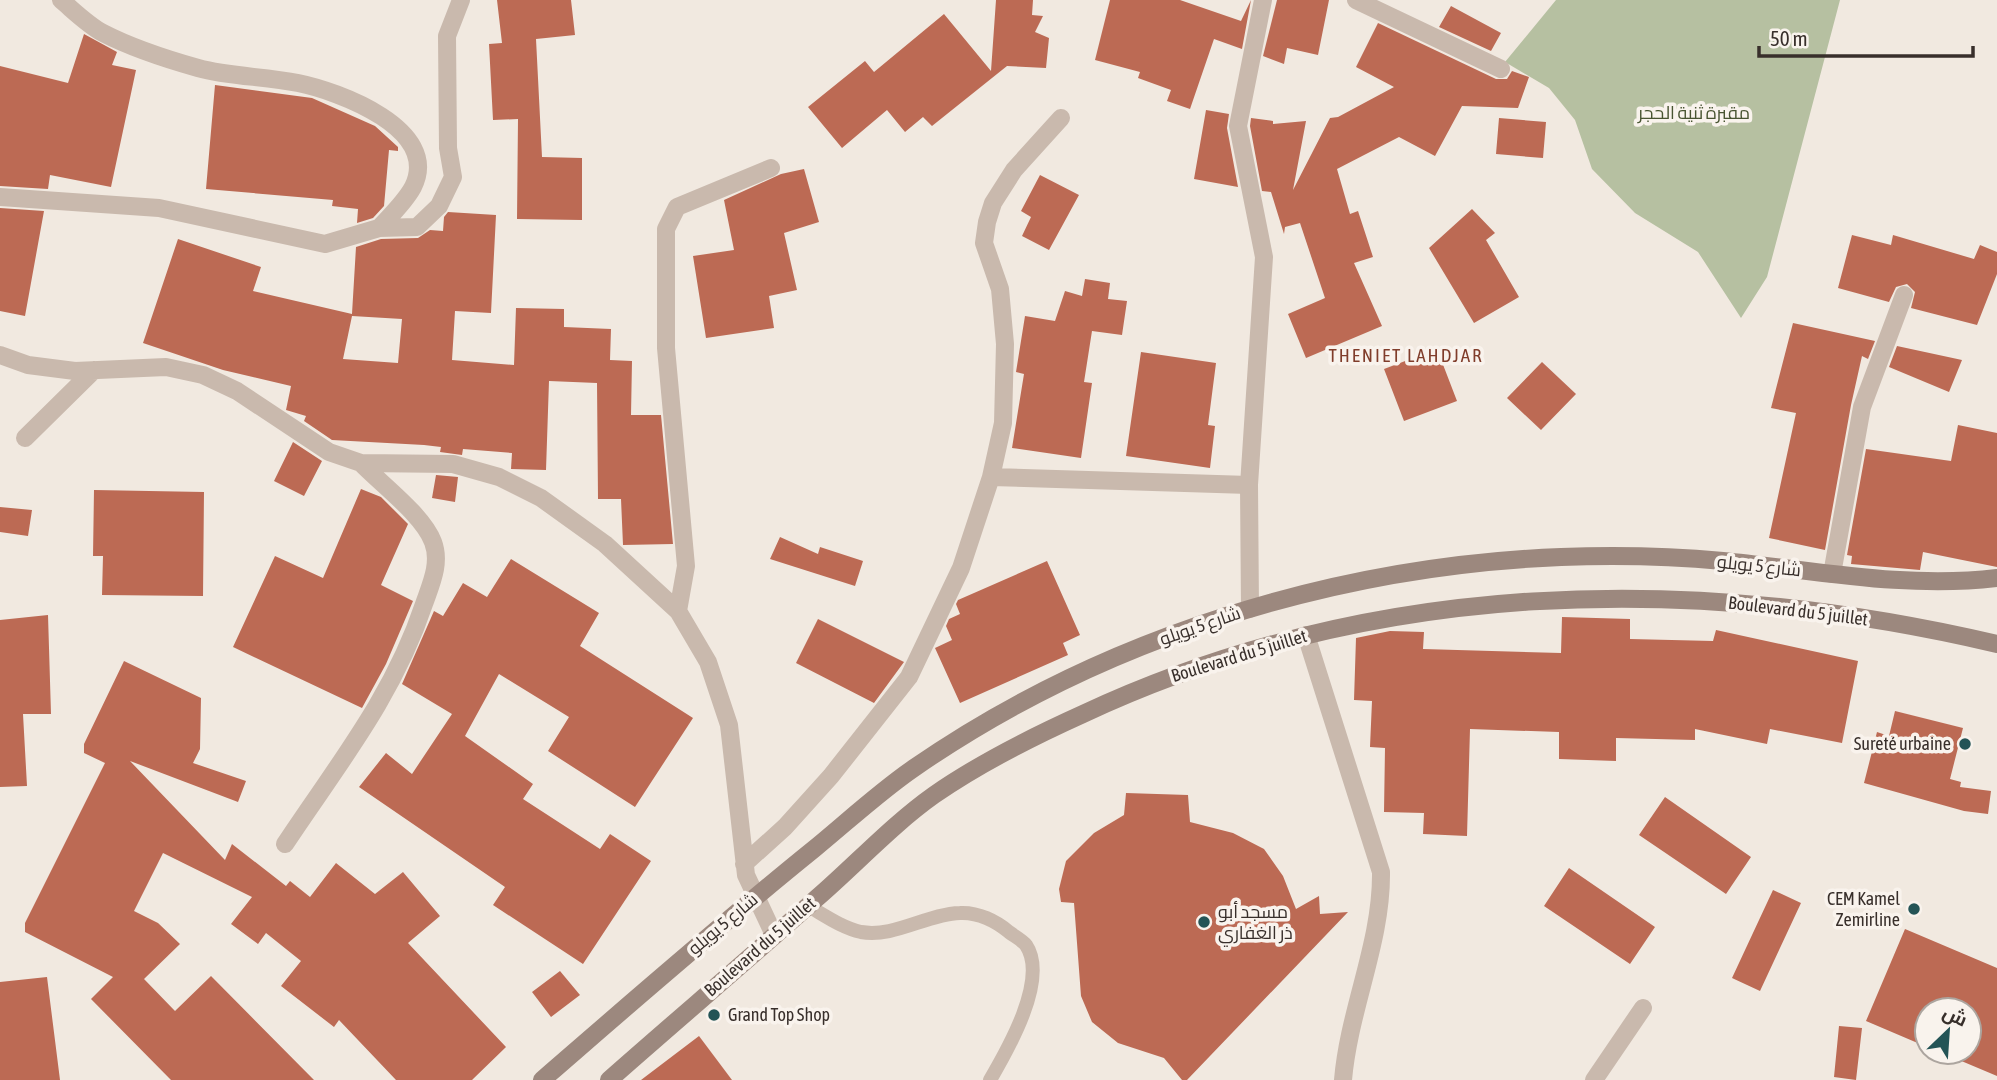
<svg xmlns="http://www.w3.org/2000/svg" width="1997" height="1080" viewBox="0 0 1997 1080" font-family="'Asap Condensed',Cairo,sans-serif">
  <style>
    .green { fill: #b6c0a1 }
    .building { fill: #bc6a54; fill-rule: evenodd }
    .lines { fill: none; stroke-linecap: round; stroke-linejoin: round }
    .lane { stroke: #c9b9ad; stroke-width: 14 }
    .street { stroke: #c9b9ad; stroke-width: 18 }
    .secondary { stroke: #9c887e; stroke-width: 18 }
    .poi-dot { fill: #245456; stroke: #f9f3ed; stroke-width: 2.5 }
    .labels { text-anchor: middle; stroke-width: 7; stroke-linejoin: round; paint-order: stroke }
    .park-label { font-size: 18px; fill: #485431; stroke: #f9f3ed }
    .street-label { font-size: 18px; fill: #382f2b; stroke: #f9f3ed }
    .poi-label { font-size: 18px; fill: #382f2b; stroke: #f9f3ed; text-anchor: end }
    .neighbourhood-label { font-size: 19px; letter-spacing: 2px; fill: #803d2b; stroke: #f9f3ed }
  </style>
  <rect width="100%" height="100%" fill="#f1e9e0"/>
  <!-- green -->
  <path class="green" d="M1556,0H1840L1767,277L1741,318L1698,252L1635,213L1592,169L1575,120L1549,88L1505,62Z"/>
  <!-- building -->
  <path class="building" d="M497,0H571L575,35L536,39L542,157L582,158V220L517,219L518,119L493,120L489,44L502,43Z
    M996,0H1033L1032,15L1043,16L1035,32L1049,38L1046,68L1007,66L932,126L923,117L905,132L887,110L842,148L808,107L865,61L874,72L944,14L991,71Z
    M1110,0H1180L1241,21L1251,0L1242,49L1214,39L1190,109L1167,101L1171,90L1138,78L1140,72L1095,60Z
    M1277,0H1329L1318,55L1287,48L1284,64L1263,56Z
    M1451,6L1501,33L1491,51L1439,27Z
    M1378,23L1496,79H1507L1512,71L1529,77L1518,108L1462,106L1435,156L1399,137L1337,169L1350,214L1358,211L1373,257L1354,263L1382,326L1306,358L1288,314L1325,298L1300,223L1285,227L1284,234L1271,192L1262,191L1250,126L1251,118L1273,121V124L1306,121L1293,190L1330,118L1338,117L1394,87L1356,67Z
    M84,34L117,52L112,65L136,70L111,187L50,175L48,189L0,186V66L68,83Z
    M215,85L312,98L375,126L398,147V151L389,150L384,206L373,218L357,223L358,209L332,206L333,200L206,189Z
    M1206,110L1229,114L1227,128L1238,187L1194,179Z
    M1499,118L1546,122L1543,158L1496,154Z
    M804,169L819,222L784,233L797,290L769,296L774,328L706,338L693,256L734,250L724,200L781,174Z
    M1040,175L1079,195L1049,250L1022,236L1031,217L1021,211Z
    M0,208L44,211L25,316L0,311Z
    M1472,209L1495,233L1486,240L1519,297L1474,323L1429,248Z
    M448,212L496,215L491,313L455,311L452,360L514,365L516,308L564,309V327L611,329L610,360L632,361L631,415H661L673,544L623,545L621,499H598L597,383L549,381L546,470L511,469L512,453L463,449L462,455L440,452L441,447L424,445L332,440L304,421L306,416L286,410L291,386L223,370L143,343L178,239L261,267L253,291L352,314L356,247L381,239L418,238L430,230L443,231L444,217ZM352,316L402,319L398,363L343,359Z
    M1852,235L1891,245L1893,235L1974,259L1980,245L1997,252V274L1977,325L1911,308L1915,292L1907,284L1896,287L1889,302L1838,288Z
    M1085,279L1110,283L1108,299L1127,301L1122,335L1092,331L1084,382L1092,383L1081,458L1012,448L1024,374L1016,372L1025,316L1055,321L1065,291L1082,296Z
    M1793,323L1875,341L1868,359L1862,356L1851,405L1825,550L1769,538L1796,413L1771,408Z
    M1897,346L1962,360L1949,392L1889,367Z
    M1437,349L1457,401L1404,421L1384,369Z
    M1141,352L1216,363L1208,425L1215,426L1210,468L1126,456Z
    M1542,362L1576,394L1541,430L1507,398Z
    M1958,425L1997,433V567L1923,552L1920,570L1851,564L1852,556L1847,555L1866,449L1951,461Z
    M293,442L322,461L304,496L274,481Z
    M436,475L458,477L455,502L432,498Z
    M361,489L381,497L408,524L381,585L413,601L386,664L362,708L233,647L275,556L323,578Z
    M94,490L204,492L203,596L102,595L103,556H93Z
    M0,507L32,510L28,536L0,532Z
    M780,537L818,554L820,547L863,561L855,586L770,559Z
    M511,559L599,613L580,646L693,718L635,807L548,751L569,717L499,674L465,736L533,784L523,799L600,849L610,834L651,861L583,964L493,905L505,887L359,787L386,753L412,774L452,714L402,684L434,611L443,616L463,583L487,597Z
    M1047,561L1080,635L1063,643L1068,655L960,703L935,648L952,640L946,626L949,619L960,614L956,604L958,600Z
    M48,615L51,714H23L27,786L0,787V620Z
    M1562,617L1630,619V639L1713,641L1716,630L1858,661L1842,743L1770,729L1767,744L1695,729V740L1616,738V761L1559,759V732L1470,729L1467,836L1423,834L1424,813L1384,812L1385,748L1370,747L1372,701L1354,700L1356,638L1390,631L1424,632L1423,649L1561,653Z
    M818,619L904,662L874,703L796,663Z
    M124,661L201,698L200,749L193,763L246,781L238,802L130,761L225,860L232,844L286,886L290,881L310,897L336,863L375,894L403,872L440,916L408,943L506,1047L472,1080H396L339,1020L334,1027L281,986L301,961L266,933L258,944L231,924L252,897L163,853L134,911L158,923L180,944L144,979L175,1011L211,976L314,1080H171L91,999L113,977L25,932V923L105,763L84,753V744Z
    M1895,711L1963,728L1950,779L1961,782L1960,787L1991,791L1988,814L1964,811L1864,783L1877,732L1889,736Z
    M1126,793L1188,795L1190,822L1233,833L1264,849L1283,876L1296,909L1319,896L1320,914L1348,912L1187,1080H1182L1164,1058L1118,1043L1092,1022L1081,996L1074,903L1061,902L1059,889L1066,861L1094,833L1124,815Z
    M1665,797L1751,857L1726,894L1639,835Z
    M1569,868L1655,927L1630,964L1544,906Z
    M1773,890L1801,903L1760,991L1732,978Z
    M1905,929L1997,968V1076L1940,1052H1969V1010H1927V1047L1866,1021Z
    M560,971L580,995L551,1017L532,992Z
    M47,977L60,1080H0V982Z
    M1839,1026L1862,1028L1856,1080L1834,1077Z
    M699,1036L732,1080H641Z"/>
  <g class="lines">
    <!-- lane -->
    <path class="lane" d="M808,906C824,915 842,928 861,932C894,938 927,914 960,913C978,912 996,921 1009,932C1014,936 1022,940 1026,945C1049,979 1007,1051 990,1080"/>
    <!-- street -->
    <path class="street" d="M61,0C74,11 88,25 103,33C132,48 166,59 198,68C230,77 265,76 298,83C338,91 442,129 413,187C405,202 391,215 379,228
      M1356,0L1501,69
      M0,197L159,208L325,244L379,228L417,227L439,206L453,177L448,148L447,36L461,0
      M0,355L28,365L75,371L166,367L203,375L237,391L329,452L361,463L453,464L499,477L541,498L605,544L678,611L708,662L729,725L746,875L774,935
      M25,438L94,370
      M991,477L1249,485
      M1832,574L1862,407L1904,295
      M1250,609L1249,485L1264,257L1238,126L1263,0
      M678,611L686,566L666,348V229L677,207L771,168
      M1306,635L1381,872C1382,942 1349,1009 1343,1080
      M285,844C338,764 393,697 424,604C431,584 441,563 433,542C423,515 381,484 361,463
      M744,864L785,827L831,776L909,677L961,568L991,477L1003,423L1005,344L1000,289L984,243L987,222L993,203L1014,170L1061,118
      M1594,1080L1643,1008"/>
    <!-- secondary -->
    <path class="secondary" d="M542,1080C632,1002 721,924 814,849C847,822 879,792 914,768C1102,638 1334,566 1561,557C1615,555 1669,556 1723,561C1814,570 1905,589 1997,578
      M609,1080C678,1019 749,959 818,897C856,864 893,824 934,795C980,763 1032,737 1083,714C1372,579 1690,572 1997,644"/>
  </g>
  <!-- markers -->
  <g class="poi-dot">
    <circle cx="1965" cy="744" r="7"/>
    <circle cx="1914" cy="909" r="7"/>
    <circle cx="1204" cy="922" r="7"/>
    <circle cx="714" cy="1015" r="7"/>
  </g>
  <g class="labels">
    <!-- park labels -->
    <g class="park-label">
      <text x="1694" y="119">مقبرة ثنية الحجر</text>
    </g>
    <!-- street labels -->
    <g class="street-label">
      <text transform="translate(1759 566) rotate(6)" y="6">شارع 5 يويلو</text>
      <text transform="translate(1798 611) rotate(7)" y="6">Boulevard du 5 juillet</text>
      <text transform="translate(1200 626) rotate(-19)" y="6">شارع 5 يويلو</text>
      <text transform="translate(1239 656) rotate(-17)" y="6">Boulevard du 5 juillet</text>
      <text transform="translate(723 924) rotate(-40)" y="6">شارع 5 يويلو</text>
      <text transform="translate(760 947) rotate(-41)" y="6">Boulevard du 5 juillet</text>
    </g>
    <!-- poi labels -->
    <g class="poi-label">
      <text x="1951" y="750">Sureté urbaine</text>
      <text x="1900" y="905">CEM Kamel<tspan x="1900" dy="21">Zemirline</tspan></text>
      <text x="1218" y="918" text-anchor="start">مسجد أبو<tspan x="1218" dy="21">ذر الغفاري</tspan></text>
      <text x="728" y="1021" text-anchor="start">Grand Top Shop</text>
    </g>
    <!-- neighbourhood labels -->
    <g class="neighbourhood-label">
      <text x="1406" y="362">THENIET LAHDJAR</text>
    </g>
  </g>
  <!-- north arrow -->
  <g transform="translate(1948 1031) rotate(25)"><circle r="33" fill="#f9f3ed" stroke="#aca59f" stroke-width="2"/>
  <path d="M0-5L12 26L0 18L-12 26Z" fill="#245456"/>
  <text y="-10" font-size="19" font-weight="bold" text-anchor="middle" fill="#382f2b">ش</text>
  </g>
  <!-- scale -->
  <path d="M1759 46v10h214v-10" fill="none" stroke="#382f2b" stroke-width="3.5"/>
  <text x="1770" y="46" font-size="21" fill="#382f2b" stroke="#f9f3ed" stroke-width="5" paint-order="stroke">50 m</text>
</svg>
